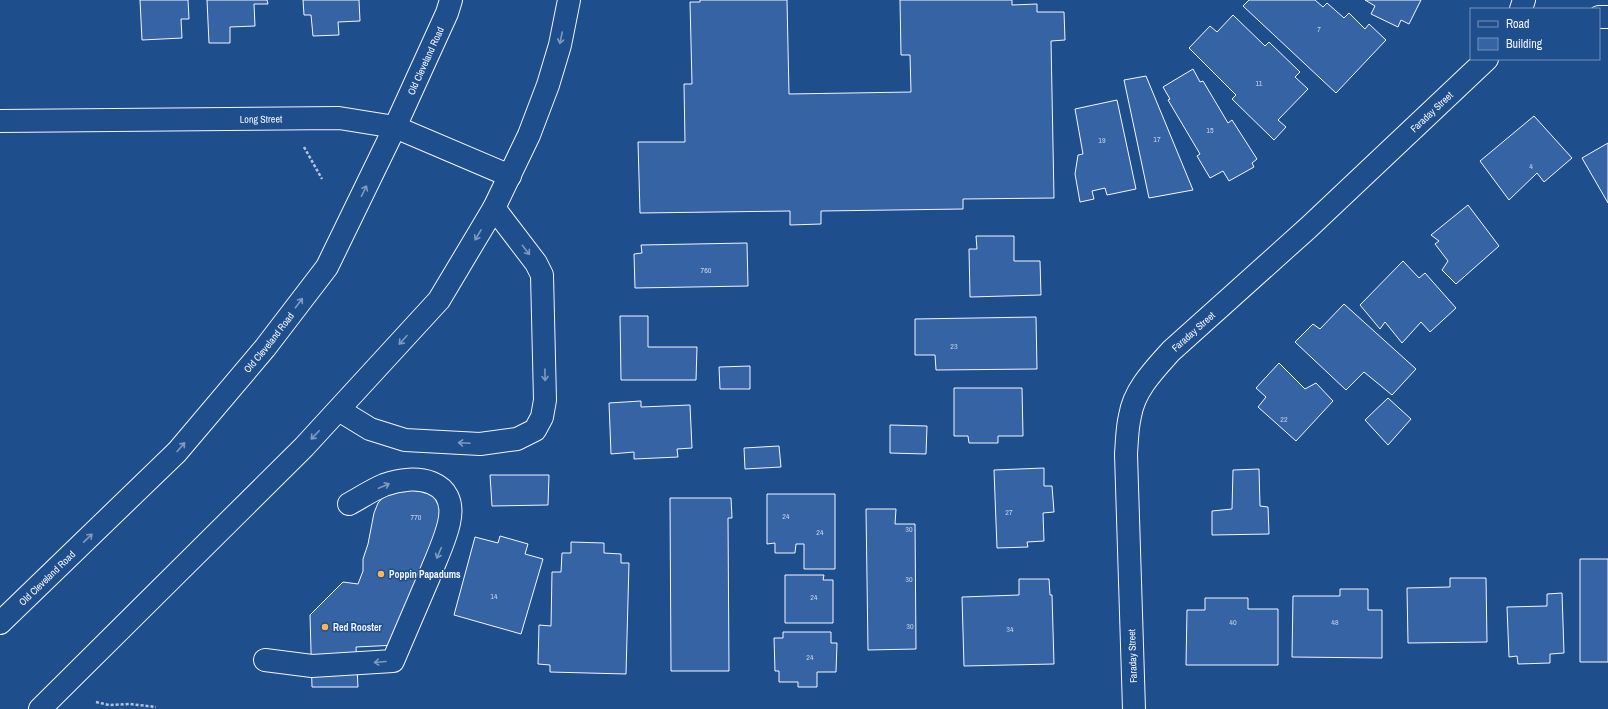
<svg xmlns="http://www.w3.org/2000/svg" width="1608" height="709" viewBox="0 0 1608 709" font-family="'Archivo Narrow',sans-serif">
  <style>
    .building { fill: #3563a3; stroke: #f2f6ff }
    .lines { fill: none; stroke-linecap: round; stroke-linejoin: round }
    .minor-casing { stroke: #f2f6ff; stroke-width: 24 }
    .highway-casing { stroke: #f2f6ff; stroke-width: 24 }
    .path { stroke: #b3c4dc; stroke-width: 2.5; stroke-dasharray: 3 2; stroke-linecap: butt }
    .minor { stroke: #1f4e8c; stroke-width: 22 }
    .highway { stroke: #1f4e8c; stroke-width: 22 }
    .oneway { stroke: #7e9ac0 }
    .poi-dot { fill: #ffb74d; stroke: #1f4e8c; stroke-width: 1.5 }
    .labels { text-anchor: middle; stroke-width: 3; stroke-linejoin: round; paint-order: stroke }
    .number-label { font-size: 8px; fill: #c3d1e8 }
    .street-label { font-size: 10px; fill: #f2f6ff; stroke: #1f4e8c }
    .poi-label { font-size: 10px; font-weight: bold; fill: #f2f6ff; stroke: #1f4e8c; text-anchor: start }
  </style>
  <rect width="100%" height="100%" fill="#1f4e8c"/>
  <!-- building -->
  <path class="building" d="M140,0H188L189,19H181L182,38L142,40Z
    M207,0H267L268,4H254L255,26L230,27V43H209Z
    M303,0H359L360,21L338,22L339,35L313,36L311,15H304Z
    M700,0H787L789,94L911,92L910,55H901L900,0H1012V5L1037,4V12H1064L1065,40L1051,41L1054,198L963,199V209L821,211V224L790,225V211L640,213L638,142H685L684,84H692L690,2H700Z
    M1249,0H1315L1323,7L1327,3L1344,18L1349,13L1365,29L1369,24L1386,40L1336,93L1243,6Z
    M1365,0H1421L1409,24L1401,20L1398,27L1371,14L1375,6Z
    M1233,15L1265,46L1269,42L1300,72L1295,77L1308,89L1278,120L1286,127L1274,140L1232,99L1236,95L1189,48L1210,26L1217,32Z
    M1193,69L1200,82L1203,81L1228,123L1232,120L1257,159L1252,163L1254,167L1229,181L1223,171L1210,178L1197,156L1200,154L1168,100L1170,99L1163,87Z
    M1146,76L1193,190L1149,198L1124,80Z
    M1117,100L1136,189L1107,195L1105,188L1092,191L1094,199L1080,202L1075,174L1078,155L1083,154L1075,109Z
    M1534,116L1572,158L1544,182L1537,173L1509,200L1480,161Z
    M1608,143V203L1582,158Z
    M1468,205L1499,246L1456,284L1442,270L1448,261L1435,244L1439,241L1431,235Z
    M976,236H1014V261H1040L1041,295L970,297L969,249H977Z
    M747,243L748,286L635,288L634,254L642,253L641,245Z
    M1403,261L1419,278L1425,273L1456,308L1430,332L1421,322L1402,343L1385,322L1380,329L1360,305Z
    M1344,304L1416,369L1392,395L1364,372L1346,390L1295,342L1313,324L1320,329Z
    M620,316H648V347H697L696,380H621Z
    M1036,317L1037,369L936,370L935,355H915V319Z
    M1279,363L1305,389L1316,383L1333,401L1296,441L1258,407L1266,397L1256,388Z
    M750,366V389H720L719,367Z
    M954,388H1022L1023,436H998V443H969L968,436H954Z
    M1388,398L1411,419L1388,445L1365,420Z
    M641,401V407L690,405L692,448L677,449L678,457L634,459V452L611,454L609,403Z
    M890,425L927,426L926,454L890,453Z
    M779,446L781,467L745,469L744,448Z
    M1044,468V486H1052L1054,512L1043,513L1044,541L1027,542L1028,547L997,548L994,470Z
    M1259,469L1260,506L1268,507L1269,534L1212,535V511L1232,509L1233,470Z
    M490,475H549L548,505L492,506Z
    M410,489L430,493L437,499L445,525L397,645L356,647L358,687H312L310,615L343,582L358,584L363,571V559L368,544L374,513L378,503L385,495Z
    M767,494H835V569H804V544H796L795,553H775V543L767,544Z
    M670,498H731L732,518H728L729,671H671Z
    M866,509H896L895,524H915L916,649L868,650Z
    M500,536L528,544L525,554L543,559L521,634L454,615L475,537L498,543Z
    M571,542L604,543V553L621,554V563H629L626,674L550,672V665L538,664L539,625L551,626L552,572H561L562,553H571Z
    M1580,559H1608V662H1580Z
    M785,575H824L823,580H833V623H785Z
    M1450,578H1486L1487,642L1408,643L1407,588L1450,587Z
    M1019,579H1049L1050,595H1052L1054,664L964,666L962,597L1019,595Z
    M1340,589H1368V610H1382V658L1292,657L1293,596H1340Z
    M1562,593L1564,653L1550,654V663L1518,664L1517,656L1509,657L1507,607L1547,606V594Z
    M1205,598H1248V609H1278V665H1186L1187,610H1205Z
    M783,632H831V643H837L836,672H817V687H798V682H779V671H775L774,638H783Z"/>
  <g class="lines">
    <!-- minor casing -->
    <g class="minor-casing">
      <g id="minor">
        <path d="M1521,9L1524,0"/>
        <path d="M1599,17H1608"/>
        <path id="s1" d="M0,121L339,118L395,127L510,176"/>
        <path d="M339,410L370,429L405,440L480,444L517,439L535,430L542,417L545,400L542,275L536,263L494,208"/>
        <path d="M265,660L312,666L393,661C405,633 417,605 429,577C436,559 445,541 449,523C459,479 415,473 384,485C372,490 360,498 349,504"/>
        <path id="s2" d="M1134,709L1126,454C1127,441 1127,428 1130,416C1134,390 1154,370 1171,351L1308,228L1487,59"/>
      </g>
    </g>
    <!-- highway casing -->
    <g class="highway-casing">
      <g id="highway">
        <path id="s3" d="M0,623L177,452L265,348L327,267L395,127L447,13L451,0"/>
        <path d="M40,709L304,447L439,300L494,208L529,135L548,85L560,45L569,0"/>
      </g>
    </g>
    <!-- path -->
    <path class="path" d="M304,147L322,179
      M96,702L109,705L130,704L156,707"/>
    <!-- minor -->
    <use href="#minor" class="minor"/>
    <!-- highway -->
    <use href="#highway" class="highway"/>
  </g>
  <!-- one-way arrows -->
  <defs><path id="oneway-shaft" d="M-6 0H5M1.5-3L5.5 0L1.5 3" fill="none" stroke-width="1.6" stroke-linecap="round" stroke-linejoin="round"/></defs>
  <g class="oneway">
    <use href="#oneway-shaft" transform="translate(561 38) rotate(102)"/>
    <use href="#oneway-shaft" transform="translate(364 191) rotate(-64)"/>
    <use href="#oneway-shaft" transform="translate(478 235) rotate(121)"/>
    <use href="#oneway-shaft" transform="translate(526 250) rotate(52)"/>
    <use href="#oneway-shaft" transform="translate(299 303) rotate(-53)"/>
    <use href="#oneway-shaft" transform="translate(403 340) rotate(132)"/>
    <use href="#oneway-shaft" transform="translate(545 375) rotate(89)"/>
    <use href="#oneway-shaft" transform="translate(315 435) rotate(134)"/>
    <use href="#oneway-shaft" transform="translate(464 443) rotate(-177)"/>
    <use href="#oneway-shaft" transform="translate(181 447) rotate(-50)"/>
    <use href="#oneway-shaft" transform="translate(384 486) rotate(-23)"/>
    <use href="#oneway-shaft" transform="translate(88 538) rotate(-44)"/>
    <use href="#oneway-shaft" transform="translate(439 553) rotate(113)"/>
    <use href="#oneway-shaft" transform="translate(380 662) rotate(175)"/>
  </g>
  <!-- markers -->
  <g class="poi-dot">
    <circle cx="381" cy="574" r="4"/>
    <circle cx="325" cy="627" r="4"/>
  </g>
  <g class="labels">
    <!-- number labels -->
    <g class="number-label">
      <text x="1319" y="32">7</text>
      <text x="1259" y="86">11</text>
      <text x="1210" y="133">15</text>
      <text x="1157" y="142">17</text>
      <text x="1102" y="143">19</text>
      <text x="1531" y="169">4</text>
      <text x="706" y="273">760</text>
      <text x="954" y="349">23</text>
      <text x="1284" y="422">22</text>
      <text x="1009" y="515">27</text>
      <text x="786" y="519">24</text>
      <text x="416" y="520">770</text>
      <text x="909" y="532">30</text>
      <text x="820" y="535">24</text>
      <text x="909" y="582">30</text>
      <text x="494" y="599">14</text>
      <text x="814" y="600">24</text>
      <text x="1233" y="625">40</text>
      <text x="1335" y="625">48</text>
      <text x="910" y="629">30</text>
      <text x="1010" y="632">34</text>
      <text x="810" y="660">24</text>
    </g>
    <!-- street labels -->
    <g class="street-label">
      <text dy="4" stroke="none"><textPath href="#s3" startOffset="713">Old Cleveland Road</textPath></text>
      <text dy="4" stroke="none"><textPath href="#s2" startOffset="725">Faraday Street</textPath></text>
      <text dy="4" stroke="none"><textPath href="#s1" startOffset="261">Long Street</textPath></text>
      <text dy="4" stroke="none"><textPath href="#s2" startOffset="401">Faraday Street</textPath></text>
      <text dy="4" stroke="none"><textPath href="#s3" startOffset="389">Old Cleveland Road</textPath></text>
      <text dy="4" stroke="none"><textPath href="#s3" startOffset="65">Old Cleveland Road</textPath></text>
      <text transform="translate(1132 656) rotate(-92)" y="4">Faraday Street</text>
    </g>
    <!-- poi labels -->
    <g class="poi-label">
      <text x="389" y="578">Poppin Papadums</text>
      <text x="333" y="631">Red Rooster</text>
    </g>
  </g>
  <!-- legend -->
  <rect x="1470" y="8" width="130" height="52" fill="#1f4e8c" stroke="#7391ba"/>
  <rect x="1478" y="21" width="20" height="6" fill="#1f4e8c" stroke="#7391ba"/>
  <text x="1506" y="28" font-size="12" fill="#f2f6ff">Road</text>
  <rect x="1478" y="38" width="20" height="12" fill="#3563a3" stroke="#7391ba"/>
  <text x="1506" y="48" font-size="12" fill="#f2f6ff">Building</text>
</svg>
